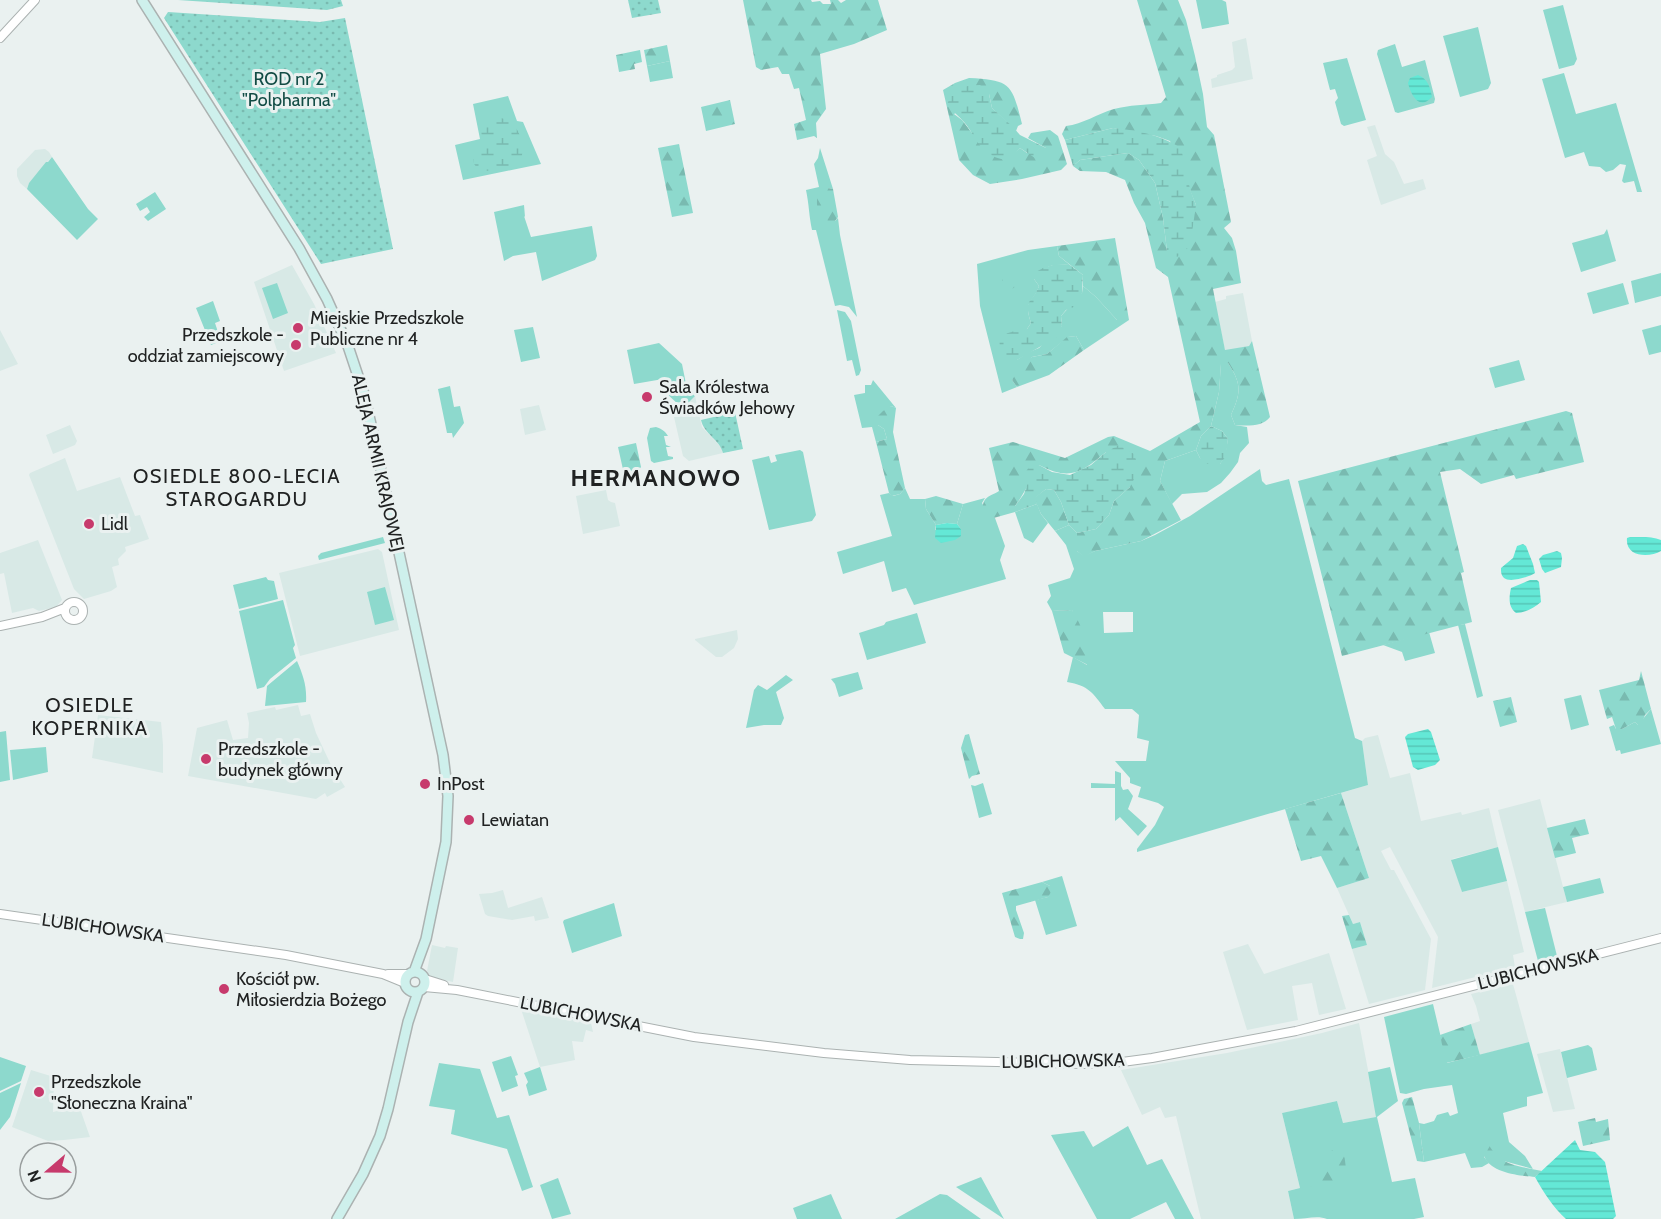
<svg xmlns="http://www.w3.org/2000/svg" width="1661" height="1219" viewBox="0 0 1661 1219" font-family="Cabin,sans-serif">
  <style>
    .built { fill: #d8e9e6 }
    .green { fill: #8dd9cd; fill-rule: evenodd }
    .forest { fill: url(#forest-firs) }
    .wetland { fill: url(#wetland-marsh) }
    .garden { fill: url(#garden-dots) }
    .water { fill: url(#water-rules) }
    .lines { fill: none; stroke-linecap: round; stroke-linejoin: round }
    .tertiary-casing { stroke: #abb2b1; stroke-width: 10 }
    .secondary-casing { stroke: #abb2b1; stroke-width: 12 }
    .tertiary { stroke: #fff; stroke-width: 8 }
    .secondary { stroke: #cef0ec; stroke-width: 9 }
    .poi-dot { fill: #c73a6c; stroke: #eaf1f0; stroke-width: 2 }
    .labels { text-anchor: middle; stroke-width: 6; stroke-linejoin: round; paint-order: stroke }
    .park-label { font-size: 18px; fill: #124c45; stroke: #eaf1f0 }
    .poi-label { font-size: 18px; fill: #202222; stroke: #eaf1f0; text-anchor: start }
    .street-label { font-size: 18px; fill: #202222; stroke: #eaf1f0 }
    .neighbourhood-label { font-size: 20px; letter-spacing: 1.5px; fill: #202222; stroke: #eaf1f0 }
    .district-label { font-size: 24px; font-weight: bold; letter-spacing: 1.5px; fill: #202222; stroke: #eaf1f0 }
  </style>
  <defs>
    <pattern id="forest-firs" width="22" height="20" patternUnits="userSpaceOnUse" patternTransform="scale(1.5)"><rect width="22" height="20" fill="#8dd9cd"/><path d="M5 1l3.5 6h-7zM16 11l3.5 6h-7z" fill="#79bab0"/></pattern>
    <pattern id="wetland-marsh" width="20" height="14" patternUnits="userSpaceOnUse" patternTransform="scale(1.5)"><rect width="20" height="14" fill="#8dd9cd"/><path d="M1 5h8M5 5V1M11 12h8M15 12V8" fill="none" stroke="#79bab0"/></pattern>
    <pattern id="garden-dots" width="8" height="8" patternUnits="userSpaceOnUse" patternTransform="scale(1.5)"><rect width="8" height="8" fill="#8dd9cd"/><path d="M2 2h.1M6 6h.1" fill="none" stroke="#79bab0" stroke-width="1.8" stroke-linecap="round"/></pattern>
    <pattern id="water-rules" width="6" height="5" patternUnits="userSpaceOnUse" patternTransform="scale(1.5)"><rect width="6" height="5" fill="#64e8d6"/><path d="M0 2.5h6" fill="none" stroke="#56c7b7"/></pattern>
  </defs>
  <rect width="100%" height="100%" fill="#eaf1f0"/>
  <!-- built -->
  <path class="built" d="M1246,38L1253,79L1212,88L1211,79L1217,77V75L1232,70L1235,67L1232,42Z
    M1375,125L1385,154L1394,162L1404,184L1423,179L1426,189L1381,205L1367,160L1377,156L1367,127Z
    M45,149L49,152L52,157L29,183L27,189L20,183L17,176V169L35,150Z
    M292,265L314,304L336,353L284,371L254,282Z
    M1243,293L1252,341L1249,346L1225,351L1215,302L1226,299V296Z
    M0,330L18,364L0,371Z
    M695,396L702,427L721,447L723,453L689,461L683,456L674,417L680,405L688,403Z
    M539,405L546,430L525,435L520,409Z
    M70,425L77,441L75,445L53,454L46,435Z
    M65,458L77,491L120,477L135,516L140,515L149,539L125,547L126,551L118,559L119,565L112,567L117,587L111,591L84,599L74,589L29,475L30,473Z
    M606,490L608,500L611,502L615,503L620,526L583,534L576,496Z
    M38,540L62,600L56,607L39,611L33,608L12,613L4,573L0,574V553Z
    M378,549L382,552L399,630L300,656L279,573Z
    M737,630L738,639L734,648L722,657H716L695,640V639Z
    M298,705L301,716L310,714L316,733L331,765L345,787L327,797L325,793L316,799L188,776L197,728L227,720L233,740L248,738L249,723L247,713L275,707L276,710Z
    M98,715L161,722L163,745V773L92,758Z
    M1378,735L1390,778L1410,773L1421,821L1461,812L1462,815L1489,808L1498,847L1452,859L1462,892L1507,881L1524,952L1513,955L1515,967L1432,988L1438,937L1390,847L1381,851L1391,870H1394L1431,939L1425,990L1369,1004L1352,949L1367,945L1360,922L1353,924L1337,888L1369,878L1341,793L1368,785L1362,741L1365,738Z
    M1540,799L1567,902L1525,912L1498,810Z
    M503,890L508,908L542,897L549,918L535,921L534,916L512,920L488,916L485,914L479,894L492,893Z
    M1248,944L1264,974L1329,953L1346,1009L1319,1015L1312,983L1292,986L1298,1020L1247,1030L1223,952Z
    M432,945L445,948L446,946L458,948L453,982L430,977L427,971Z
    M1513,984L1529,1042L1480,1055L1471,1024L1480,1021L1476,1006L1471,994Z
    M521,1009L591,1023L593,1032L586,1030L583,1042L572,1041L575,1060L540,1067Z
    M1359,1023L1377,1117L1343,1123L1337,1101L1282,1113L1300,1188L1288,1191L1294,1219H1201L1176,1116L1165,1118L1160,1107L1142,1115L1121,1070L1227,1053L1322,1033Z
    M1560,1049L1575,1109L1553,1112L1537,1054Z
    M31,1070L54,1077L53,1112L79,1106L90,1137L64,1140L48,1141L12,1127Z"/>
  <!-- green -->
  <path class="green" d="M1196,0H1222L1226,2L1229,24L1202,29Z
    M1563,5L1577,59L1574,65L1559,69L1543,10Z
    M1478,27L1491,83L1488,89L1460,97L1443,36Z
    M1395,44L1402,67L1425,60L1435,99L1434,103L1398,113L1395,112L1377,54L1378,50Z
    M1347,58L1366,120L1344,126L1341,124L1335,102L1338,98L1335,89L1330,90L1323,63Z
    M670,61L673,78L650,82L647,66Z
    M1564,73L1576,114L1616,103L1642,192H1637L1634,181L1624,183L1622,181L1626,165L1620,164L1613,170L1606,172L1600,167L1589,166L1584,152L1565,158L1542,79Z
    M508,96L517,121L523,122L541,164L463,180L455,145L480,139L473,104Z
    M820,148L833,189L828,188L835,221L838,218L840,235L857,317L849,307L840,305L835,306L816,230H812C809,216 809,204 806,190L819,187L814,164L818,158Z
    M52,157L88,209L98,219L77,240L27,189L29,183L46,162H48Z
    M155,192L166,209L148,221L144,217L150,212L147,207L140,211L136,204Z
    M524,205L525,217L524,216L531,237L592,226L597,256L595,260L542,281L536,252L513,256L504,261L494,212Z
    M1607,229L1616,261L1581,272L1572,243L1604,234Z
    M1057,246L1059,256L1070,265C1052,264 1046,264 1034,279L1039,286C1033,304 1023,299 1031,323L1027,329L1017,360L1027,353L1039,348L1062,326L1061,316L1082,293L1083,286L1096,297L1117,320H1129L1084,350L1076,336L1068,337L1047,354L1032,357L1012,380L1017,387L1002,393L980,306L977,264L1028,250Z
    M1661,273V296L1635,303L1631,281Z
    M277,283L288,313L273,319L262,288Z
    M1623,283L1629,304L1593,314L1587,293Z
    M213,301L220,321L215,323L221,341L211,345L196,308Z
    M837,310L845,312L851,321L861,370L859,375L856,376L852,360L847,361Z
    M1661,325V352L1649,355L1642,330Z
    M533,327L540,358L521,362L514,330Z
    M659,343L682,364L687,389L695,396L688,403L679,405L666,393L663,379L634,384L627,350Z
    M1519,360L1525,380L1495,388L1489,368Z
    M1221,363H1228C1242,384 1241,393 1231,415L1235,425L1247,427L1249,443L1240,453L1238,462L1230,473L1221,483L1207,492L1182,494L1172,504L1160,481L1165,461L1196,450L1200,458L1220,464L1225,456L1228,439L1222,431L1211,426L1219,392Z
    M873,380L896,408L891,406L878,425L884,429L887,439L876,442L872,427L862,428L854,395L865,393V385H871Z
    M450,386L454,407L460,406L464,423L453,438L452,433H447L438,389Z
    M656,427C662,429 665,431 668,436H664L666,445L671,447H666L668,456L673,457V459L654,463L651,461L647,438L650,428Z
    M800,450L803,452L816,515L812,521L769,530L752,460L769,456L771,463L777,461L775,455Z
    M1260,469L1262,481L1266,485L1289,479L1355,738L1362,741L1368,785L1137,852V849L1155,825L1164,807L1158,803L1138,797L1141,787L1130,783V778L1115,761H1146L1149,741L1137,738L1139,715L1132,709H1105C1092,692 1089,686 1067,682L1073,657L1087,665L1072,610L1052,611L1047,602L1051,596L1048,585L1070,578L1074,569L1066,545L1055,531L1069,525L1077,533V551L1084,556L1095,551L1141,541L1155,535L1190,516ZM1103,612H1133V632L1104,633Z
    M905,488L910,499H925L926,509L936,525L935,530L961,529L957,524L963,504L985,498L982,503L990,518H995L1005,546L1000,560L1006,579L914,605L906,588L892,592L884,561L843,574L837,552L892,536L880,495L889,493L893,496L900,494Z
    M1037,504L1041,514L1048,523L1033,543L1024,538L1015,512Z
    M383,537L385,543L319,560L318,556L321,553Z
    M266,577L268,580L274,581L278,599L239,609L233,585Z
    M385,587L394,620L375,625L367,592Z
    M283,600L295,645L293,648L296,658L270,679L264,687L257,689L239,611Z
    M917,613L926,643L867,660L859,633L884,625L886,622Z
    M1465,624L1483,696L1477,698L1458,625Z
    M1429,632L1435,653L1405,661L1402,652L1383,645Z
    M297,661C303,675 307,686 306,702L265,706L267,686Z
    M858,672L863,689L839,697L835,684L831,679Z
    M786,675L793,680L776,692L784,718L781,725H764L746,728L754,690L758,685L767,690Z
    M1581,695L1589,725L1571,730L1564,699Z
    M1651,709L1661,744L1621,754L1620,750L1616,751L1609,727L1614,725L1616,729H1622L1635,722L1638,725Z
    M6,731L10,780L0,782V732Z
    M46,747L48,772L13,780L10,750Z
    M1115,771L1121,773V786L1123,790L1128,789L1133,796L1128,809L1147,826L1138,836L1120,817L1115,821V788H1091V783L1115,784Z
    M983,783L992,814L979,818L971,785L975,786Z
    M1498,847L1507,881L1462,892L1451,860Z
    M1062,876L1077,926L1046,935L1035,900L1048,897L1050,886L1042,882Z
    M1600,878L1604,893L1567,902L1563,887Z
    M614,903L622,936L572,953L563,922L564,920Z
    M1545,908L1557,956L1538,961L1525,912Z
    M1433,1004L1447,1063L1529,1042L1543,1093L1527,1097V1106L1503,1113L1509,1142L1525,1156L1533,1169L1500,1160L1491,1151L1484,1157L1489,1163L1482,1167L1471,1168L1465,1153L1424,1162L1419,1123L1424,1124L1434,1121L1437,1115L1448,1112L1450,1116L1458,1113L1452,1085L1424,1089L1406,1094L1400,1093L1384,1017Z
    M1588,1045L1592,1048L1597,1070L1567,1078L1561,1052Z
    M511,1056L518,1075L515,1076L518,1086L502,1092L492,1062Z
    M0,1057L26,1066L21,1081L0,1091Z
    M439,1063L480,1069L497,1118L509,1115L533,1187L522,1191L507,1149L451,1134L455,1110L429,1106Z
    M540,1067L547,1090L529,1096L526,1085L528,1082L524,1073Z
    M1390,1067L1398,1101L1377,1117L1392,1182L1415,1178L1424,1217L1414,1219H1327C1318,1215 1305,1219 1294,1219L1288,1191L1300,1188L1282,1113L1337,1101L1343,1123L1376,1117L1368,1072Z
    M21,1083L10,1117L0,1130V1093Z
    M1128,1126L1147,1165L1162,1159L1194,1219H1175L1166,1202L1130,1219H1097L1051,1135L1084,1131L1093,1147Z
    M981,1177L1004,1219L956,1187Z
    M558,1178L571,1214L552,1219L540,1185Z
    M831,1194L842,1219H797L793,1208Z
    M940,1194L947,1195L981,1219H895Z"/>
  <!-- forest -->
  <path class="forest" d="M743,0H811L812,2L820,1L823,4H831L830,0H838L841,3L846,0H878L887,30L854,44L820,54L826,109L816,123L817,138L814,136L797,140L794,124L806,120L799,88L794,89L789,74H782L778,67L761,70L756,67Z
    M1137,0H1178L1186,20L1195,56L1203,94L1207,127L1214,135L1231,222L1224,228L1232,238L1236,251L1241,283L1213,289L1225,350L1249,346L1252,341L1270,417C1263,427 1246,426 1235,425L1231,415C1241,393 1242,384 1228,363L1221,364L1219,392L1211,426L1201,436L1196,450L1165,461L1160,481L1181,520L1141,541L1095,551L1084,557L1077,551V533L1096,529L1109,515L1114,501L1130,487L1106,452C1081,473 1070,481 1039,465C1030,479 1025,493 1015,506V512L990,519L983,512C982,497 987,498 999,491L989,448L1013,442L1065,458L1108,437L1114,436L1150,451L1200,422L1168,277L1156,268L1145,223L1134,203L1125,180L1106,172L1080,171L1073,166L1080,160L1120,154L1128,153L1139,160L1155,183L1163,218L1167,251L1196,205L1170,141L1156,136L1113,128L1065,140L1062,134L1066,126C1083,124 1097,114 1114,109C1129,105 1146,105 1161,103L1166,97Z
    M667,45L670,61L647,66L644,50Z
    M640,50L642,62L634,64L635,69L619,72L616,55Z
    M969,78C1011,80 1012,84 1022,124L1018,126L1016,131L992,108L989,94L954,114L962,120L972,133L1014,154L1020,148L1027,153L1046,148L1028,138L1031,133L1050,130L1058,136L1067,164L1061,170L1022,179L990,184L973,175L959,160L943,90L955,83Z
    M730,100L735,124L706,131L701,107Z
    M679,144L693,213L672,217L658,148Z
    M828,188L833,189L838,217L835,221L829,222C816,211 815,206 819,190Z
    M1115,238L1129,320H1117L1096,297L1083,286V275L1059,256L1057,246Z
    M1010,266L1020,270L1022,281L1011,290L1004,289L1002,283V270Z
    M1076,336L1084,350L1049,375L1017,387L1012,380L1021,364L1032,357L1047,354L1067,337Z
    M891,406L896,408L893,432L905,488L900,494L892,496L889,493L876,442L887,439L884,429L878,425L875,419L883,411Z
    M1566,411L1572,413L1584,462L1516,479L1514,475L1481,484L1460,469L1440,472L1464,572L1461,573L1472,622L1342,656L1298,481Z
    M636,443L641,467L638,471L624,474L618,447Z
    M1046,489L1054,490L1061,502L1069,525L1055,531L1041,514L1034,498Z
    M936,496L963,504L957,524L947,523L936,525L926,509L925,499Z
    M1072,610C1083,628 1088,643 1088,665L1064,653L1052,611Z
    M1641,671L1651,709L1645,715L1643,720L1651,724L1650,734L1644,736L1639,732L1638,725L1635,722L1622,729H1616L1612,717L1607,719L1599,690L1639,680Z
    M1511,697L1517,722L1500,727L1493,701Z
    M969,734L980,774L972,776L969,779L961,748L965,735Z
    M1341,793L1369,878L1337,888L1321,856L1301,861L1285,809Z
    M1585,819L1589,834L1572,838L1576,853L1555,858L1547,828Z
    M1042,882L1050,886L1051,892L1048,897L1016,906V910L1024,933L1023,939H1020L1015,937L1002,893Z
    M1349,915L1353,924L1360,922L1367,945L1352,949L1342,916Z
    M1471,1024L1480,1055L1446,1063L1440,1035Z
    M1412,1097L1419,1123L1424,1162L1417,1161L1402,1103L1404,1099Z
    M1595,1118L1596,1122L1608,1119L1610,1140L1583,1146L1578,1122Z
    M1487,1141C1498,1166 1519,1166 1542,1171L1535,1177C1521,1176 1492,1173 1485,1158C1483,1154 1482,1147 1482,1143Z
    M1340,1144L1344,1153L1348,1184C1336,1189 1339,1185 1329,1184C1322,1184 1317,1188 1309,1186L1308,1176L1328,1165L1330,1152Z"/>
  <!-- wetland -->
  <path class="wetland" d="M980,85L989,94L992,108L1013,127L1020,135L1046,148L1047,155L1035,158L1020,148L1015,154L1005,160C978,154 979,140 964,122C959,116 952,111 947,105C954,87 962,86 980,85Z
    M501,118C510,120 517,127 520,136C522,140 523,151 522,155C519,168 474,181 473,159C473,153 480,148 483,143L481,133V125L489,120Z
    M1113,128C1137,130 1161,135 1181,148L1190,189L1196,205L1190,246L1177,257L1167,251L1163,218L1155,183L1139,160L1128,153L1120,154L1080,160L1073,166L1065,140Z
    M1056,264L1070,265L1083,275L1082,293L1079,305L1066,310L1061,316L1062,326L1057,337L1017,360H1006C991,334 1004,333 1027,329L1031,323C1023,298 1032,304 1039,286L1034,279V273L1043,268Z
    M1211,426L1222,431L1228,439L1226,456L1220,464H1207L1200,458L1196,450L1201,436Z
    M1119,445L1134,454L1139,469L1130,487L1114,501L1109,515L1096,529L1077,533L1069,525L1061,502L1054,490L1046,489L1035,498L1037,504L1015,512V506L1024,494L1028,482L1024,474L1030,466L1039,465L1052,472L1070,475L1091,465L1106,452Z"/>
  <!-- garden -->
  <path class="garden" d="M178,0H341L343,6L327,10Z
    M628,0H658L661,13L632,18Z
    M168,12L320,22L345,18L393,249L321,264L164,18Z
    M735,412L743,449L723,453C720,440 704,434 701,420Z"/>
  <!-- water -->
  <path class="water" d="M1418,75C1428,79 1430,87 1432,97C1419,111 1411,95 1408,83L1410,78Z
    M947,523L957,524L961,529V536L955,540L941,543L935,538L936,525Z
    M1630,537C1640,537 1652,536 1661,540V551C1649,558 1625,557 1627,538Z
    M1523,544L1526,546L1533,564L1535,573C1529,577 1510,583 1504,578C1501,575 1501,572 1501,568L1513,558L1517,546Z
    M1557,551L1561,553L1562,558L1561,567L1545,573L1542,569L1539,559L1543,555Z
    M1530,580H1537L1539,582L1541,602C1534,608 1525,613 1516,613C1508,607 1509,597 1511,588Z
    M1428,729L1431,732L1440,760L1435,765L1418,770L1413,767L1405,737L1408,734Z
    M1575,1140L1580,1150L1595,1152L1605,1162L1616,1216L1613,1219H1566C1553,1207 1544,1193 1535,1177Z"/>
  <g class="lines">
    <!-- tertiary casing -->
    <g class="tertiary-casing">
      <path id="tertiary" d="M0,38L35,0
        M65 611a9 9 0 1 1 18 0a9 9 0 1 1-18 0Z
        M0,626L42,617L65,608
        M0,914L286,955L383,974L405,983
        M388,974H408
        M425,979L444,985
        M424,987L457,990L694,1037L824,1053L910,1060L1087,1064L1122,1062L1152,1058L1296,1031L1661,938"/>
    </g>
    <!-- secondary casing -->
    <g class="secondary-casing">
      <path id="secondary" d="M142,0L299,248L327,299L348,346L364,394L373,433L443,755L448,796L446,842L426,939L414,972
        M405 982a10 10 0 1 1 20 0a10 10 0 1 1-20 0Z
        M337,1219L363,1174L380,1136L388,1109L408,1022L418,992"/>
    </g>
    <!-- tertiary -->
    <use href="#tertiary" class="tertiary"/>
    <!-- secondary -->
    <use href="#secondary" class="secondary"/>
  </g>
  <!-- markers -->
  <g class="poi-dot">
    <circle cx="298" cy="328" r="6"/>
    <circle cx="296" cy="345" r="6"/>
    <circle cx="647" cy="397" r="6"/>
    <circle cx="89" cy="524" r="6"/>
    <circle cx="206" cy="759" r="6"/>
    <circle cx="425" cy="784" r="6"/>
    <circle cx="469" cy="820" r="6"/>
    <circle cx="224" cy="989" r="6"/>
    <circle cx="39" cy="1092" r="6"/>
  </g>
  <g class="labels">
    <!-- park labels -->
    <g class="park-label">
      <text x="289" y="85">ROD nr 2<tspan x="289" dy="21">"Polpharma"</tspan></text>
    </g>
    <!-- poi labels -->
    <g class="poi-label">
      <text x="310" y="324">Miejskie Przedszkole<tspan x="310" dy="21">Publiczne nr 4</tspan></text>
      <text x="284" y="341" text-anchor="end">Przedszkole -<tspan x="284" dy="21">oddział zamiejscowy</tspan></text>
      <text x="659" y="393">Sala Królestwa<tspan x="659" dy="21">Świadków Jehowy</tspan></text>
      <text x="101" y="530">Lidl</text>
      <text x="218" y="755">Przedszkole -<tspan x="218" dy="21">budynek główny</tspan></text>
      <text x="437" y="790">InPost</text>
      <text x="481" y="826">Lewiatan</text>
      <text x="236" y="985">Kościół pw.<tspan x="236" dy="21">Miłosierdzia Bożego</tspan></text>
      <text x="51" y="1088">Przedszkole<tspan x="51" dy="21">"Słoneczna Kraina"</tspan></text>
    </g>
    <!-- street labels -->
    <g class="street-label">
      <text transform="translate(378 463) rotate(77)" y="6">ALEJA ARMII KRAJOWEJ</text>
      <text transform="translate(103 928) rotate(8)" y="6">LUBICHOWSKA</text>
      <text transform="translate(1538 969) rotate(-14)" y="6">LUBICHOWSKA</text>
      <text transform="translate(581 1014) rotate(11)" y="6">LUBICHOWSKA</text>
      <text transform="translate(1063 1061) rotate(-1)" y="6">LUBICHOWSKA</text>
    </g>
    <!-- neighbourhood labels -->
    <g class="neighbourhood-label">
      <text x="237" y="483">OSIEDLE 800-LECIA<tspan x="237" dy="23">STAROGARDU</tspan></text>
      <text x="90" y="712">OSIEDLE<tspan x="90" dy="23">KOPERNIKA</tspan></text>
    </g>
    <!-- district labels -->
    <g class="district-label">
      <text x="656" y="486">HERMANOWO</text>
    </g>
  </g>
  <!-- north arrow -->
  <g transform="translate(48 1171) rotate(250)"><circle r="28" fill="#eaf1f0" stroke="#999e9e" stroke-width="1.5"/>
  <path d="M0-4.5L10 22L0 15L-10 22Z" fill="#c73a6c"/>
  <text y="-9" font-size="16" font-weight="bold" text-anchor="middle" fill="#202222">N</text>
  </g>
</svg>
